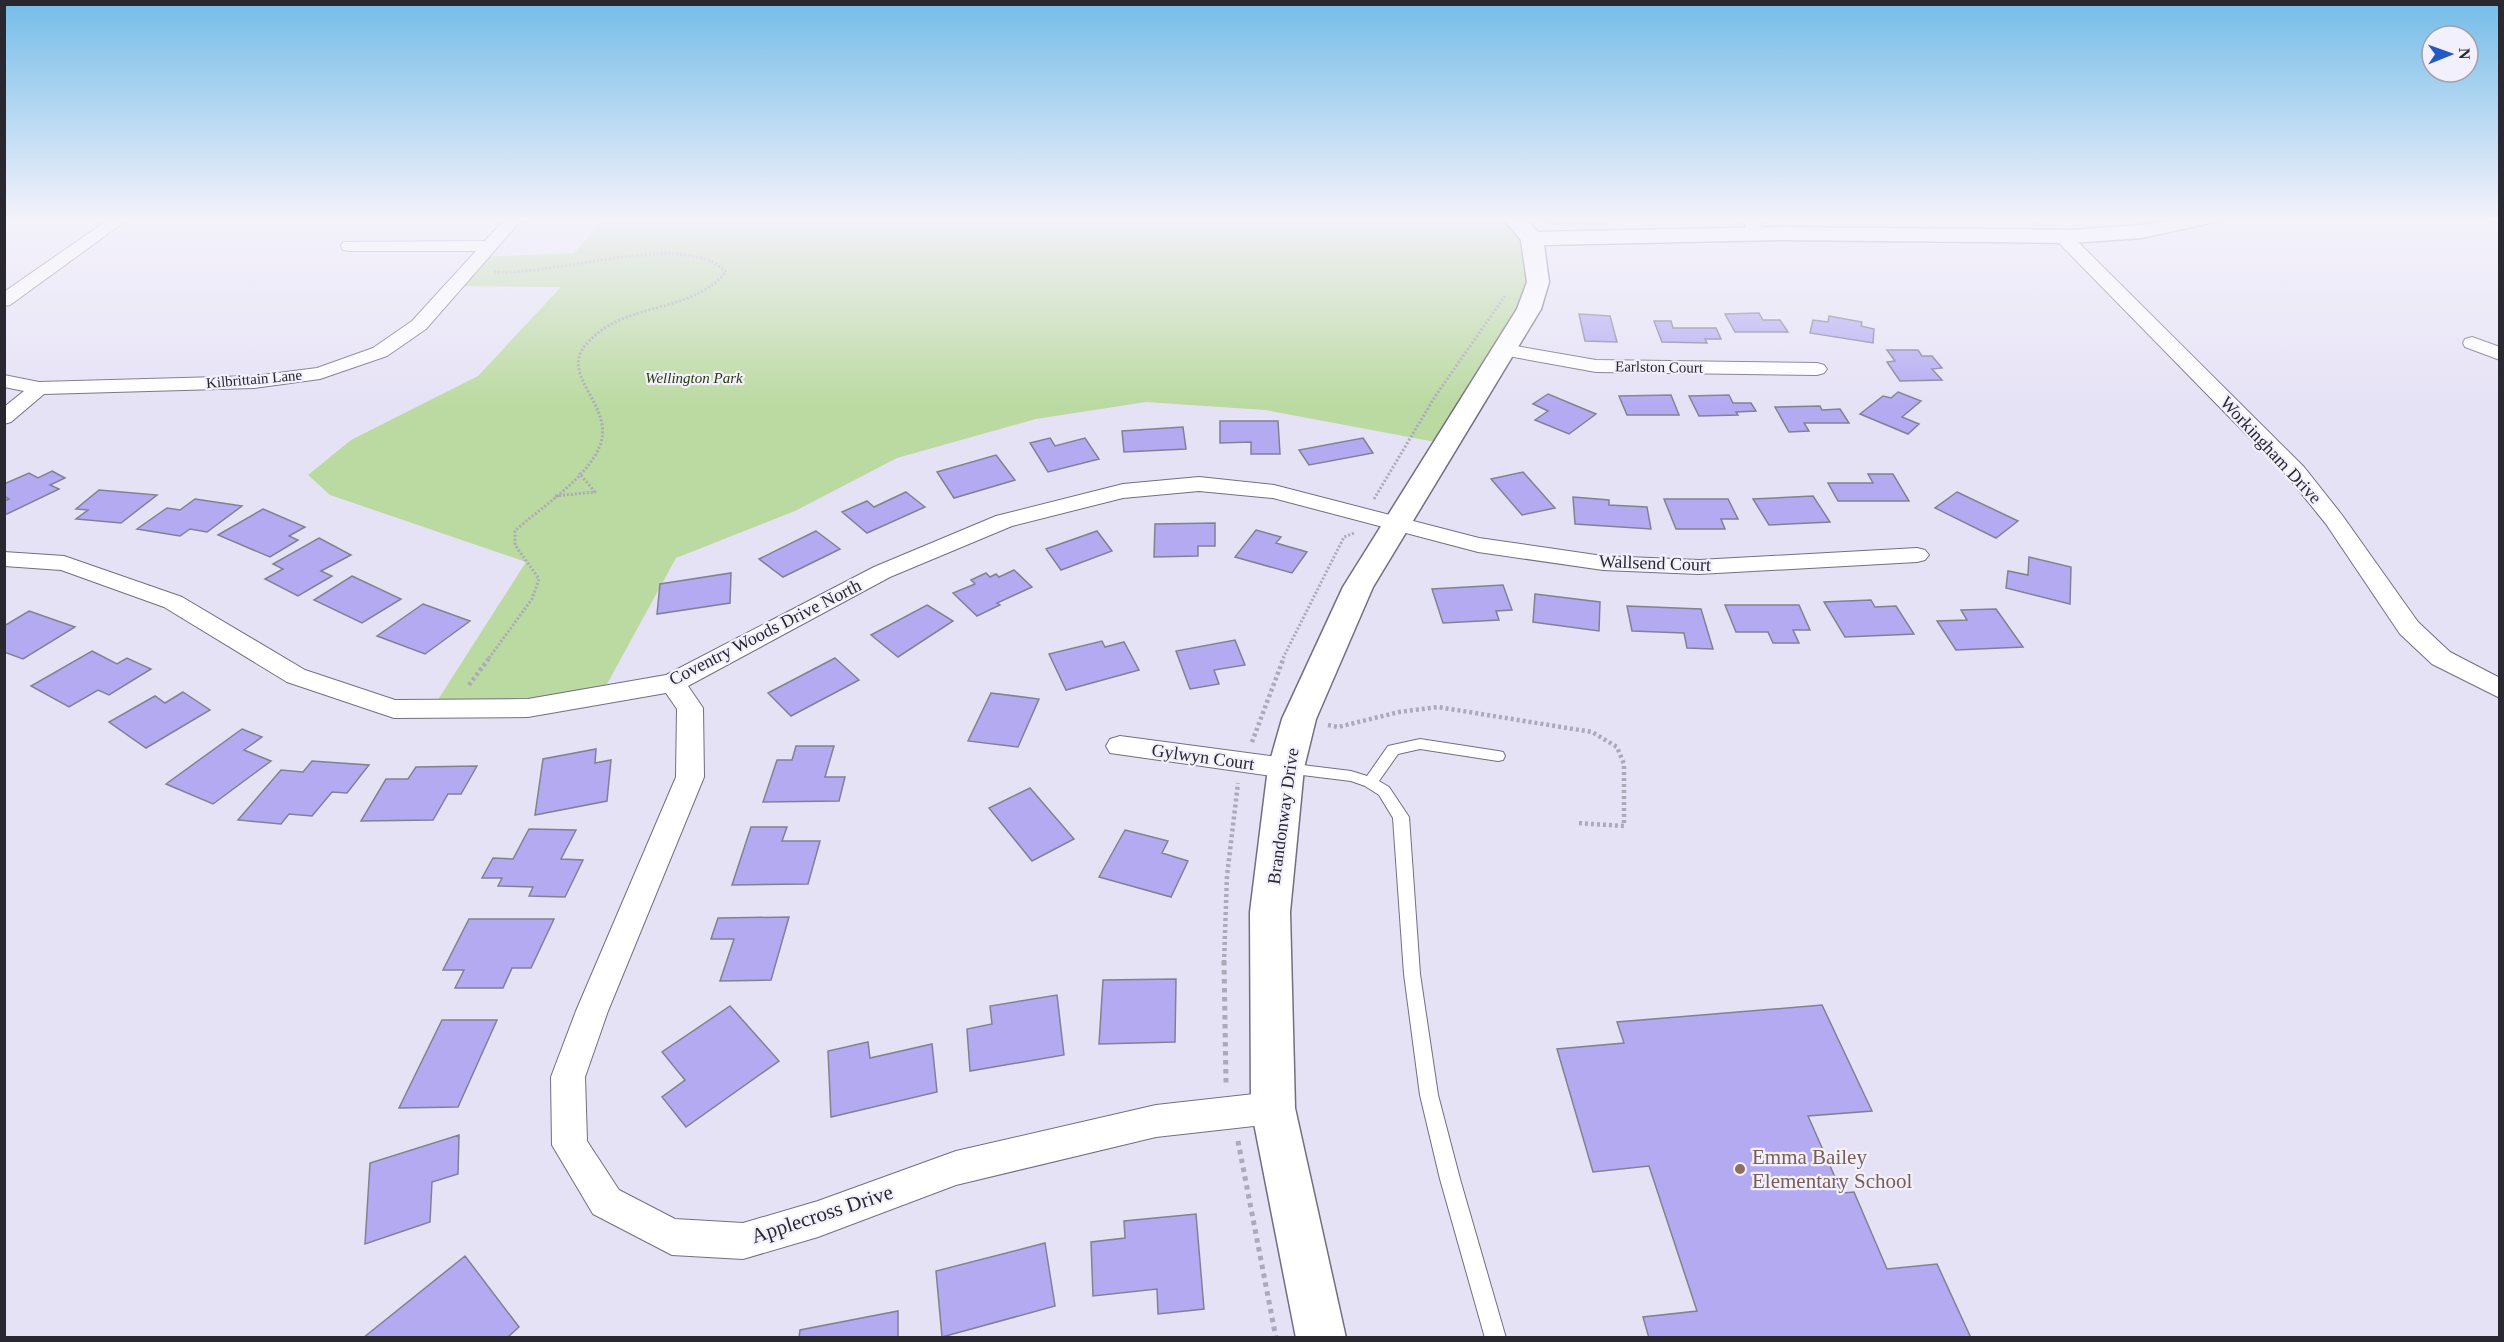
<svg xmlns="http://www.w3.org/2000/svg" width="2504" height="1342" viewBox="0 0 2504 1342" font-family="'Times New Roman',serif">
  <style>
    .green { fill: #bbdaa1 }
    .building { fill: #b3aaf2; stroke: #828193; stroke-width: 1.5 }
    .lines { fill: none; stroke-linecap: round; stroke-linejoin: round }
    .service-casing { stroke: #726f81; stroke-width: 2 }
    .minor-casing { stroke: #726f81; stroke-width: 2 }
    .tertiary-casing { stroke: #726f81; stroke-width: 3 }
    .path-far2 { stroke: #aca9b9; stroke-width: 3; stroke-dasharray: 2 2; stroke-linecap: butt }
    .path-far1 { stroke: #aca9b9; stroke-width: 4.5; stroke-dasharray: 3 3; stroke-linecap: butt }
    .path { stroke: #aca9b9; stroke-width: 5; stroke-dasharray: 4.5 4.5; stroke-linecap: butt }
    .service { fill: #fff; fill-rule: evenodd }
    .minor { fill: #fff; fill-rule: evenodd }
    .tertiary { fill: #fff; fill-rule: evenodd }
    .education-dot { fill: #8d6e63; stroke: #f3f0fd; stroke-width: 2 }
    .labels { text-anchor: middle; stroke-width: 4.5; stroke-linejoin: round; paint-order: stroke }
    .far-street-label { font-size: 15px; fill: #29272f; stroke: #f3f0fd }
    .far-park-label { font-size: 15px; font-style: italic; fill: #253c0a; stroke: #f3f0fd }
    .street-label { font-size: 18px; fill: #29272f; stroke: #f3f0fd }
    .near-education-label { font-size: 21px; fill: #785e54; stroke: #f3f0fd; text-anchor: start }
    .near-street-label { font-size: 21px; fill: #29272f; stroke: #f3f0fd }
  </style>
  <rect width="100%" height="100%" fill="#e6e2f6"/>
  <!-- green -->
  <path class="green" d="M606,217H1514L1538,282L1446,444L1265,410L1146,402L1036,419L897,458L795,511L676,558L601,695L432,709L526,562L330,495L308,475L351,440L478,376L561,287L454,286L480,257L574,253Z
    M1539,217H1605L1606,225C1586,225 1555,233 1539,217Z"/>
  <!-- building -->
  <path class="building" d="M1759,313L1763,320H1780L1788,332H1735L1725,314Z
    M1579,314L1610,316L1617,342L1585,341Z
    M1829,316L1862,322L1861,326L1874,329L1873,343L1810,333L1813,320L1828,322Z
    M1654,321H1671L1673,328H1716L1721,339H1705L1707,343L1662,342Z
    M1887,350H1918L1922,356H1932L1942,368L1932,369L1942,380L1900,381L1887,362L1895,361Z
    M1898,392L1921,401L1902,417L1919,424L1908,434L1860,414L1883,396L1891,398Z
    M1548,394L1596,414L1569,434L1535,420L1548,411L1533,404Z
    M1671,395L1679,415H1627L1619,396Z
    M1729,395L1733,403H1751L1756,411L1736,412L1738,415L1699,416L1689,396Z
    M1820,406L1822,410L1840,409L1849,423H1804L1809,431L1789,432L1775,407Z
    M1220,421H1278L1280,454H1251V442L1220,443Z
    M1183,427L1186,449L1124,452L1122,431Z
    M1050,438L1055,446L1085,438L1099,459L1048,472L1030,443Z
    M1363,438L1373,453L1309,465L1299,450Z
    M996,455L1015,480L954,498L937,472Z
    M52,471L65,478L50,485L59,489L7,514L4,513V501L9,499L4,496V484L29,473L38,478Z
    M1523,472L1555,508L1522,515L1491,479Z
    M1868,474H1893L1909,501H1838L1828,483H1873Z
    M99,490L157,495L121,523L76,519L88,510L76,509Z
    M906,492L925,507L867,533L842,512L867,501L874,507Z
    M1957,492L2018,521L1996,538L1935,508Z
    M1813,496L1830,522L1769,525L1753,499Z
    M1573,497L1609,500V505L1647,507L1651,529L1575,524Z
    M195,499L242,506L207,532L190,529L180,536L137,529L167,508L180,510Z
    M1664,499H1728L1738,519H1721L1725,529H1676Z
    M263,509L305,527L289,536L298,540L270,557L218,535Z
    M1215,523V546H1198V556L1154,557L1155,524Z
    M1256,530L1281,537L1276,543L1307,552L1292,573L1235,557Z
    M816,531L840,549L783,577L759,559Z
    M1097,531L1112,551L1061,570L1046,549Z
    M319,538L351,555L321,571L332,576L298,596L265,579L283,569L273,564Z
    M2029,557L2071,567L2070,604L2006,588L2008,571L2028,575Z
    M1014,570L1032,587L997,603L1000,605L977,616L953,593L975,584L971,580L986,573L990,577L996,574L999,577Z
    M731,573L730,603L657,614L660,584Z
    M352,576L401,599L362,623L314,600Z
    M1503,585L1512,610L1496,611L1499,620L1443,623L1432,589Z
    M1535,594L1600,602L1599,631L1533,622Z
    M1871,600L1875,607L1896,606L1914,634L1845,637L1824,602Z
    M423,604L470,621L425,654L377,636Z
    M927,605L953,621L898,657L871,635Z
    M1725,605H1799L1810,630H1793L1799,643H1773L1768,632H1736Z
    M1627,606L1701,609L1713,649L1687,648L1684,633L1632,631Z
    M1996,609L2023,647L1956,650L1937,621L1967,620L1961,610Z
    M29,611L75,627L23,659L4,652V626Z
    M1235,640L1245,665L1214,670L1219,684L1190,689L1176,651Z
    M1102,641L1105,647L1124,642L1139,670L1066,690L1049,654Z
    M92,651L117,664L127,658L151,669L109,695L98,690L69,707L31,686Z
    M835,658L859,680L791,716L768,693Z
    M183,692L210,710L146,748L109,722L155,696L165,703Z
    M991,693L1039,699L1018,747L968,741Z
    M242,729L262,737L244,750L271,761L213,804L166,784Z
    M796,746H834L825,777H845L839,801L763,802L777,760H792Z
    M596,749L595,763L611,760L607,801L535,815L543,759Z
    M312,761L369,765L347,793L332,792L312,816L289,814L281,824L238,820L281,770L303,772Z
    M477,766L461,794H448L433,820L361,821L386,779H408L416,767Z
    M1030,788L1074,839L1032,861L989,808Z
    M751,827H787L782,841H820L808,884L732,885Z
    M529,829L576,830L561,859L583,860L565,897L529,896L533,887L498,886L502,878H482L493,858L513,859Z
    M1125,830L1168,841L1162,853L1188,861L1171,897L1099,877Z
    M789,917L771,980L720,981L734,939H711L718,918Z
    M469,919H554L531,968H512L503,988H455L464,970H443Z
    M1176,979L1175,1042L1099,1044L1103,980Z
    M1057,995L1064,1055L970,1071L967,1029L992,1024L990,1006Z
    M1822,1005L1872,1111L1808,1116L1842,1193L1854,1192L1887,1269L1937,1264L1971,1338H1649L1643,1317L1697,1311L1649,1166L1593,1172L1557,1049L1624,1043L1617,1022Z
    M730,1006L779,1061L686,1127L662,1097L685,1080L662,1052Z
    M442,1020H497L458,1107L399,1108Z
    M868,1042L870,1058L932,1044L937,1092L831,1117L828,1051Z
    M459,1135L458,1174L432,1182L430,1222L365,1244L370,1163Z
    M1196,1214L1204,1309L1158,1314L1157,1289L1093,1296L1091,1242L1125,1238L1124,1221Z
    M1045,1243L1055,1306L942,1337L936,1271Z
    M465,1256L519,1327L507,1338H363Z
    M898,1311V1338H799L800,1330Z"/>
  <g class="lines">
    <!-- service casing -->
    <g class="service-casing">
      <path id="service" d="M1420,739L1498,751L1503,752L1505,756L1503,760L1498,761L1420,749L1398,754L1379,781L1389,787L1409,817L1420,974L1438,1095L1460,1179L1506,1338H1485L1440,1179L1420,1095L1404,974L1393,818L1379,795L1365,786L1351,781L1286,773L1281,772L1279,768L1281,764L1286,763L1351,771L1367,776L1388,746Z"/>
    </g>
    <!-- minor casing -->
    <g class="minor-casing">
      <path id="minor" d="M112,217H131L10,305L4,306V292Z
        M507,217H524L426,329L387,356L320,379L254,388L44,394L11,422L4,424V407L24,391L4,387V375L39,382L254,376L317,368L373,348L412,321L476,251H349L343,250L341,246L343,242L485,241Z
        M1741,217H1757L1764,233L1762,237H1750Z
        M2487,217H2500V224Z
        M2061,230L2067,231L2304,467L2342,515L2418,622L2450,652L2500,678V698L2432,664L2400,634L2326,524L2288,477L2055,239L2053,235Z
        M2472,337L2500,347V360L2465,347L2463,343L2465,339Z
        M1504,344L1596,360L1817,363L1824,365L1827,369L1824,373L1817,375L1596,372L1497,354L1495,350L1497,346Z
        M1199,477L1274,485L1479,538L1603,556L1699,560L1917,548L1925,550L1929,555L1925,560L1917,562L1699,574L1603,570L1478,552L1273,498L1199,491L1123,498L1012,526L890,577L688,686L703,708L704,777L608,1011L585,1077L587,1141L619,1190L675,1219L743,1223L818,1201L956,1151L1156,1105L1273,1092L1285,1097L1290,1108L1285,1119L1273,1124L1156,1137L956,1185L818,1237L743,1259L672,1255L593,1214L552,1145L551,1077L576,1011L676,777L677,709L666,693L528,717L394,718L287,682L164,607L61,570L4,566V552L64,556L182,597L305,670L395,700L528,699L666,675L874,567L996,516L1123,484Z
        M1120,736L1286,758L1296,761L1300,768L1296,775L1286,778L1110,753L1106,746L1110,739Z"/>
    </g>
    <!-- tertiary casing -->
    <g class="tertiary-casing">
      <path id="tertiary" d="M1502,217H1524L1538,232L1779,227L2071,230L2142,225L2185,217H2222L2219,221L2142,238L2071,243L1779,240L1544,245L1549,282L1541,309L1373,587L1316,719L1304,768L1290,912L1295,1108L1346,1338H1296L1251,1108L1250,912L1268,768L1282,719L1343,587L1517,309L1527,282L1521,240Z"/>
    </g>
    <!-- path-far2 -->
    <path class="path-far2" d="M555,496L595,492L579,473
      M1374,499L1436,395L1505,296
      M489,658L532,599L539,579L515,545V531C541,507 585,480 599,448C617,408 561,378 584,347C620,300 689,316 726,272C721,268 716,263 711,261C655,239 557,275 494,272
      M1283,658L1344,537L1354,533"/>
    <!-- path-far1 -->
    <path class="path-far1" d="M469,685L490,657
      M1328,725L1338,727L1399,712L1438,707L1592,732L1617,747L1624,764V826L1577,823
      M1252,742L1284,657
      M1224,963L1227,876L1238,783"/>
    <!-- path -->
    <path class="path" d="M1224,961L1226,1084
      M1238,1141L1276,1338"/>
    <!-- service -->
    <use href="#service" class="service"/>
    <!-- minor -->
    <use href="#minor" class="minor"/>
    <!-- tertiary -->
    <use href="#tertiary" class="tertiary"/>
  </g>
  <!-- sky -->
  <linearGradient id="sky" x2="0" y2="1"><stop stop-color="#74bce8"/><stop offset="0.54" stop-color="#f4f2fb"/><stop offset="1" stop-color="#f4f2fb" stop-opacity="0"/></linearGradient>
  <rect width="2504" height="405" fill="url(#sky)"/>
  <!-- markers -->
  <circle class="education-dot" cx="1740" cy="1169" r="6"/>
  <g class="labels">
    <!-- far-street labels -->
    <g class="far-street-label">
      <text transform="translate(1659 367) rotate(1)" y="5">Earlston Court</text>
      <text transform="translate(254 379) rotate(-5)" y="5">Kilbrittain Lane</text>
    </g>
    <!-- far-park labels -->
    <g class="far-park-label">
      <text x="694" y="383">Wellington Park</text>
    </g>
    <!-- street labels -->
    <g class="street-label">
      <text transform="translate(2271 450) rotate(47)" y="6">Workingham Drive</text>
      <text transform="translate(1655 563) rotate(2)" y="6">Wallsend Court</text>
      <text transform="translate(765 632) rotate(-27)" y="6">Coventry Woods Drive North</text>
      <text transform="translate(1203 757) rotate(8)" y="6">Gylwyn Court</text>
      <text transform="translate(1283 816) rotate(-82)" y="6">Brandonway Drive</text>
    </g>
    <!-- near-education labels -->
    <g class="near-education-label">
      <text x="1752" y="1164">Emma Bailey<tspan x="1752" dy="24">Elementary School</tspan></text>
    </g>
    <!-- near-street labels -->
    <g class="near-street-label">
      <text transform="translate(822 1214) rotate(-18)" y="7">Applecross Drive</text>
    </g>
  </g>
  <!-- border -->
  <rect width="2504" height="1342" fill="none" stroke="#29272f" stroke-width="12"/>
  <!-- north arrow -->
  <g transform="translate(2450 54) rotate(89)"><circle r="28" fill="#f3f0fd" stroke="#a2a0ab" stroke-width="1.5"/>
  <path d="M0-4.5L10 22L0 15L-10 22Z" fill="#2259c6"/>
  <text y="-9" font-size="16" font-weight="bold" text-anchor="middle" fill="#29272f">N</text>
  </g>
</svg>
